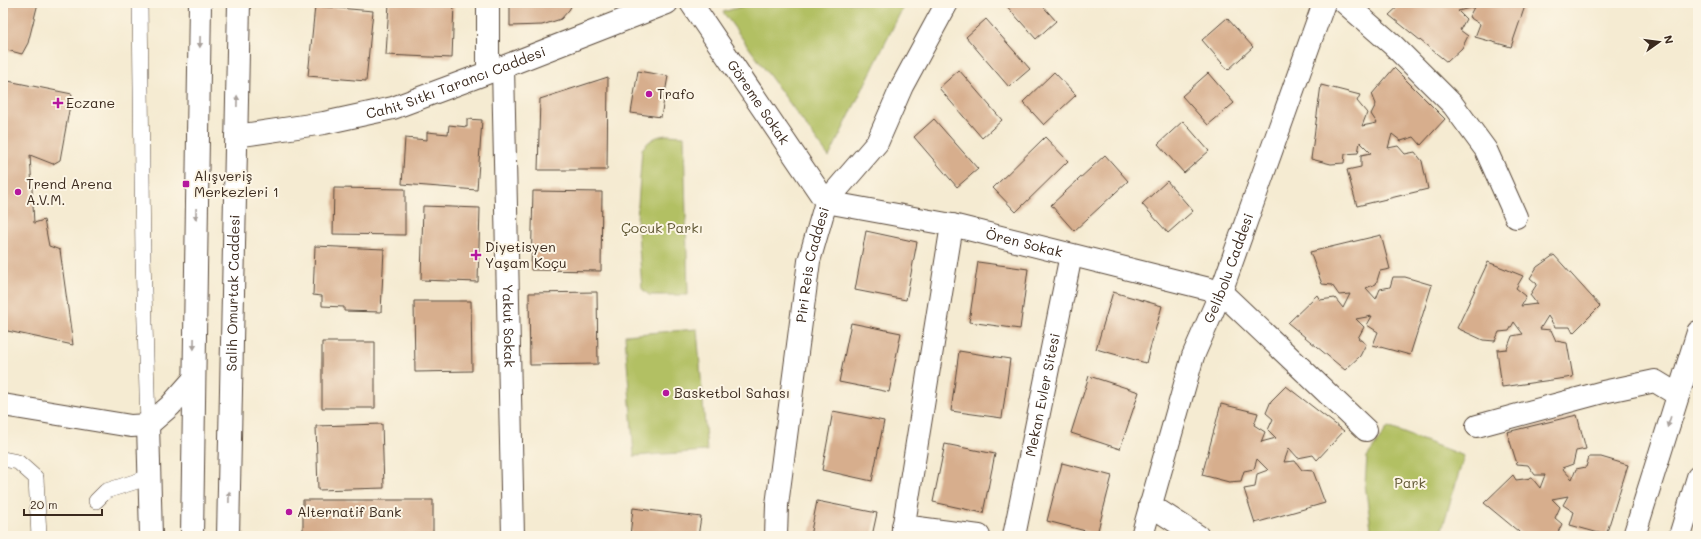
<svg xmlns="http://www.w3.org/2000/svg" width="1701" height="539" viewBox="0 0 1701 539" font-family="Mali,sans-serif">
  <style>
    .green { fill: #b2c063; stroke: #767540 }
    .building { fill: #d7ae8d }
    .lines { fill: none; stroke-linecap: round; stroke-linejoin: round }
    .lane-casing { stroke: #574739; stroke-width: 16 }
    .street-casing { stroke: #574739; stroke-width: 24 }
    .secondary-casing { stroke: #574739; stroke-width: 24 }
    .primary-casing { stroke: #574739; stroke-width: 24 }
    .lane { stroke: #fff; stroke-width: 15 }
    .street { stroke: #fff; stroke-width: 22 }
    .secondary { stroke: #fff; stroke-width: 22 }
    .primary { stroke: #fff; stroke-width: 22 }
    .oneway { fill: #a79f9a }
    .poi-dot { fill: #b5179e; stroke: #fcf5e5; stroke-width: 1.5 }
    .labels { text-anchor: middle; stroke-width: 4; stroke-linejoin: round; paint-order: stroke }
    .street-label { font-size: 14px; fill: #3b2a1e; stroke: #fcf5e5 }
    .poi-label { font-size: 14px; fill: #3b2a1e; stroke: #fcf5e5; text-anchor: start }
    .park-label { font-size: 14px; fill: #5f5733; stroke: #fcf5e5 }
  </style>
  <rect width="100%" height="100%" fill="#fcf5e5"/>
  <filter id="ink" filterUnits="userSpaceOnUse"><feTurbulence type="fractalNoise" baseFrequency=".025" numOctaves="2"/><feDisplacementMap in="SourceGraphic" scale="8" xChannelSelector="R" yChannelSelector="G"/><feConvolveMatrix kernelMatrix="1 2 1 2 8 2 1 2 1" color-interpolation-filters="sRGB"/></filter>
  <filter id="wash" filterUnits="userSpaceOnUse"><feTurbulence type="fractalNoise" baseFrequency=".012" numOctaves="4" result="noise"/><feDisplacementMap in="SourceGraphic" scale="16" xChannelSelector="R" yChannelSelector="G"/><feGaussianBlur stdDeviation="0.9" result="paint"/><feColorMatrix in="noise" values="0 0 0 0 0 0 0 0 0 0 0 0 0 0 0 0 0 1.4 0 .05"/><feComposite in="paint" operator="in"/></filter>
  <g filter="url(#wash)">
    <rect width="100%" height="100%" fill="#f5ebd2"/>
    <!-- green -->
    <path class="green" d="M753,3H905L829,157L723,12Z
      M667,135L684,136L688,295H649L642,289L637,219L642,149C650,140 655,136 667,135Z
      M697,329L707,451L634,456L625,335Z
      M1388,427L1464,456L1440,536H1375L1372,535L1365,484L1367,457Z"/>
    <g id="blocks">
      <!-- building -->
      <path class="building" d="M3,3H38L28,43L22,54L3,49Z
        M389,3H454L452,58L386,55Z
        M510,3H573L569,10L561,19L542,25L510,26Z
        M1004,3H1040L1056,21L1036,39Z
        M1402,3H1526L1511,47L1475,37L1480,24L1469,17L1474,7L1458,11L1466,19L1460,30L1468,36L1462,48L1447,62L1389,15Z
        M315,6L373,11L366,81L308,76Z
        M1227,18L1253,47L1228,70L1202,40Z
        M986,19L1030,69L1009,87L966,37Z
        M1394,68L1445,119L1421,145L1414,137L1401,141L1392,134L1388,148L1398,146L1405,154L1415,152L1422,161L1428,189L1357,206L1347,170L1361,167V155L1371,153L1360,142L1358,153L1345,154L1344,163L1331,164L1311,159L1321,85L1360,95L1357,101L1367,113L1362,126L1377,123L1371,114L1376,104L1372,94Z
        M959,70L1002,120L982,138L939,88Z
        M638,71L668,76L661,117L631,113Z
        M1054,72L1076,95L1044,125L1023,102Z
        M1208,73L1234,103L1208,125L1182,96Z
        M608,77L607,170H538L540,99Z
        M3,80L72,94L60,160L53,164L30,155L34,223L44,220L49,246L60,250L73,345L3,330Z
        M467,119L482,120L477,190L402,184L405,138L427,140V132L448,134L449,125L467,127Z
        M934,119L978,169L957,187L914,137Z
        M1183,121L1209,151L1184,173L1158,144Z
        M1045,137L1068,161L1016,212L993,188Z
        M1105,155L1128,181L1074,231L1051,205Z
        M1167,181L1193,211L1168,233L1142,204Z
        M334,188L405,189V235L333,234Z
        M533,191L602,192L601,271L531,270Z
        M423,206L480,208L478,282L421,280Z
        M866,231L917,242L906,300L855,290Z
        M1381,235L1390,269L1380,271L1376,284L1366,288L1376,299L1380,289L1390,287L1393,277H1405L1432,285L1410,355L1373,345L1378,332L1367,325L1372,316L1356,319L1364,327L1358,338L1366,344L1360,356L1345,370L1288,323L1317,295L1320,300L1335,298L1343,308L1350,294L1339,295L1332,285L1322,284L1310,252Z
        M315,246L384,249L381,312L344,311V307L322,306V296L313,295Z
        M1554,255L1600,306L1573,333L1570,327H1555L1548,316L1540,329L1551,330L1556,341L1567,343L1573,377L1502,387L1497,350L1507,349L1512,336L1523,334L1514,322L1509,331L1499,332L1495,341L1483,340L1457,328L1488,262L1523,276L1516,288L1526,296L1521,306L1537,304L1530,295L1537,284L1530,278L1537,267Z
        M978,262L1028,269L1020,329L969,322Z
        M597,292L598,364L530,365L529,293Z
        M1113,292L1162,306L1146,363L1096,349Z
        M414,301H471L472,371L415,372Z
        M851,323L901,333L889,392L839,382Z
        M322,342H375V408H322Z
        M959,351L1010,359L1002,418L951,411Z
        M1089,376L1139,392L1120,449L1071,433Z
        M1286,386L1344,431L1317,460L1313,455L1298,458L1289,448L1284,462L1295,461L1302,470L1313,471L1325,503L1255,523L1244,489L1255,487L1257,474L1268,470L1257,459L1254,469L1244,471L1241,481L1229,482L1202,475L1221,404L1258,413L1254,425L1265,432L1261,442L1276,438L1268,430L1273,419L1266,413L1271,401Z
        M833,411L884,421L872,481L822,470Z
        M1577,415L1586,449L1576,451L1573,464L1562,468L1572,479L1576,469L1586,467L1589,457H1601L1628,465L1606,535L1570,525L1574,512L1563,505L1568,496L1552,499L1560,507L1555,518L1562,524L1556,536H1524L1484,503L1513,475L1516,480L1532,478L1540,488L1545,475H1535L1528,465L1517,464L1507,432Z
        M382,424L384,488L318,490L316,426Z
        M945,444L995,454L983,513L933,502Z
        M1062,463L1112,476L1097,534L1047,521Z
        M303,500H433V536H303Z
        M817,501L877,513L872,536H810Z
        M633,508L701,517L698,536H630Z"/>
    </g>
  </g>
  <g filter="url(#ink)">
    <use href="#blocks" fill-opacity="0" stroke="#574739" stroke-width="1"/>
    <g class="lines">
      <!-- lane casing -->
      <g class="lane-casing">
        <path id="lane" d="M140,3L143,258L148,425
          M3,459L18,462L36,478L39,536
          M96,501L106,491L150,477"/>
      </g>
      <!-- street casing -->
      <g class="street-casing">
        <g id="street">
          <path d="M488,3V71"/>
          <path id="s1" d="M691,3L826,202L952,225L1221,292L1366,430"/>
          <path d="M1345,3L1394,46L1453,105L1486,150L1516,217"/>
          <path id="s2" d="M503,67L513,536"/>
          <path d="M3,405L131,426L148,425L170,406L193,380"/>
          <path d="M148,425L151,536"/>
          <path d="M1477,426L1603,392L1655,381L1678,395"/>
          <path d="M1150,505L1198,536"/>
          <path d="M903,526L979,536"/>
          <path d="M902,536L952,225"/>
          <path id="s3" d="M1014,536L1071,255"/>
          <path id="s4" d="M1142,536L1193,356L1221,292L1324,3"/>
        </g>
      </g>
      <!-- secondary casing -->
      <g class="secondary-casing">
        <g id="secondary">
          <path id="s5" d="M236,136L324,123L393,108L503,67L667,3"/>
          <path id="s6" d="M776,536L777,505L809,261L826,202L877,143L902,86L947,3"/>
          <path d="M1634,536L1698,332"/>
          <path d="M1680,536L1698,477"/>
        </g>
      </g>
      <!-- primary casing -->
      <g class="primary-casing">
        <g id="primary">
          <path d="M192,536L200,3"/>
          <path id="s7" d="M228,536L239,3"/>
        </g>
      </g>
      <!-- lane -->
      <use href="#lane" class="lane"/>
      <!-- street -->
      <use href="#street" class="street"/>
      <!-- secondary -->
      <use href="#secondary" class="secondary"/>
      <!-- primary -->
      <use href="#primary" class="primary"/>
    </g>
    <!-- one-way arrows -->
    <defs><path id="oneway-solid" d="M-6-.8H1V-3.2L6.5 0L1 3.2V.8H-6Z"/></defs>
    <g class="oneway">
      <use href="#oneway-solid" transform="translate(200 42) rotate(91)"/>
      <use href="#oneway-solid" transform="translate(237 101) rotate(-89)"/>
      <use href="#oneway-solid" transform="translate(196 214) rotate(91)"/>
      <use href="#oneway-solid" transform="translate(194 344) rotate(91)"/>
      <use href="#oneway-solid" transform="translate(1669 422) rotate(108)"/>
      <use href="#oneway-solid" transform="translate(229 497) rotate(-89)"/>
    </g>
  </g>
  <!-- markers -->
  <g class="poi-dot">
    <circle cx="649" cy="94" r="4"/>
    <path d="M56 97h4v4h4v4h-4v4h-4v-4h-4v-4h4z"/>
    <rect x="182" y="180" width="8" height="8" rx="2"/>
    <circle cx="18" cy="192" r="4"/>
    <path d="M474 249h4v4h4v4h-4v4h-4v-4h-4v-4h4z"/>
    <circle cx="666" cy="393" r="4"/>
    <circle cx="289" cy="512" r="4"/>
  </g>
  <g class="labels">
    <!-- street labels -->
    <g class="street-label">
      <text dy="5" stroke="none"><textPath href="#s5" startOffset="227">Cahit Sıtkı Tarancı Caddesi</textPath></text>
      <text dy="5" stroke="none"><textPath href="#s1" startOffset="120">Göreme Sokak</textPath></text>
      <text dy="5" stroke="none"><textPath href="#s1" startOffset="443">Ören Sokak</textPath></text>
      <text dy="5" stroke="none"><textPath href="#s6" startOffset="274">Piri Reis Caddesi</textPath></text>
      <text dy="5" stroke="none"><textPath href="#s4" startOffset="282">Gelibolu Caddesi</textPath></text>
      <text dy="5" stroke="none"><textPath href="#s7" startOffset="243">Salih Omurtak Caddesi</textPath></text>
      <text dy="5" stroke="none"><textPath href="#s2" startOffset="259">Yakut Sokak</textPath></text>
      <text dy="5" stroke="none"><textPath href="#s3" startOffset="144">Mekan Evler Sitesi</textPath></text>
    </g>
    <!-- poi labels -->
    <g class="poi-label">
      <text x="657" y="99">Trafo</text>
      <text x="66" y="108">Eczane</text>
      <text x="194" y="181">Alışveriş<tspan x="194" dy="16">Merkezleri 1</tspan></text>
      <text x="26" y="189">Trend Arena<tspan x="26" dy="16">A.V.M.</tspan></text>
      <text x="485" y="252">Diyetisyen<tspan x="485" dy="16">Yaşam Koçu</tspan></text>
      <text x="674" y="398">Basketbol Sahası</text>
      <text x="297" y="517">Alternatif Bank</text>
    </g>
    <!-- park labels -->
    <g class="park-label">
      <text x="662" y="233">Çocuk Parkı</text>
      <text x="1410" y="488">Park</text>
    </g>
  </g>
  <!-- margin -->
  <rect width="1701" height="539" fill="none" stroke="#fcf5e5" stroke-width="16"/>
  <!-- north arrow -->
  <g transform="translate(1659 42) rotate(76)" stroke="#fcf5e5" stroke-width="3" paint-order="stroke">
  <path d="M0-3L7 15L0 10L-7 15Z" fill="#3b2a1e"/>
  <text y="-6" font-size="11" font-weight="bold" text-anchor="middle" fill="#3b2a1e">N</text>
  </g>
  <!-- scale -->
  <path d="M24 509v6h78v-6" fill="none" stroke="#3b2a1e" stroke-width="2"/>
  <text x="30" y="509" font-size="12" fill="#3b2a1e" stroke="#fcf5e5" stroke-width="3" paint-order="stroke">20 m</text>
</svg>
